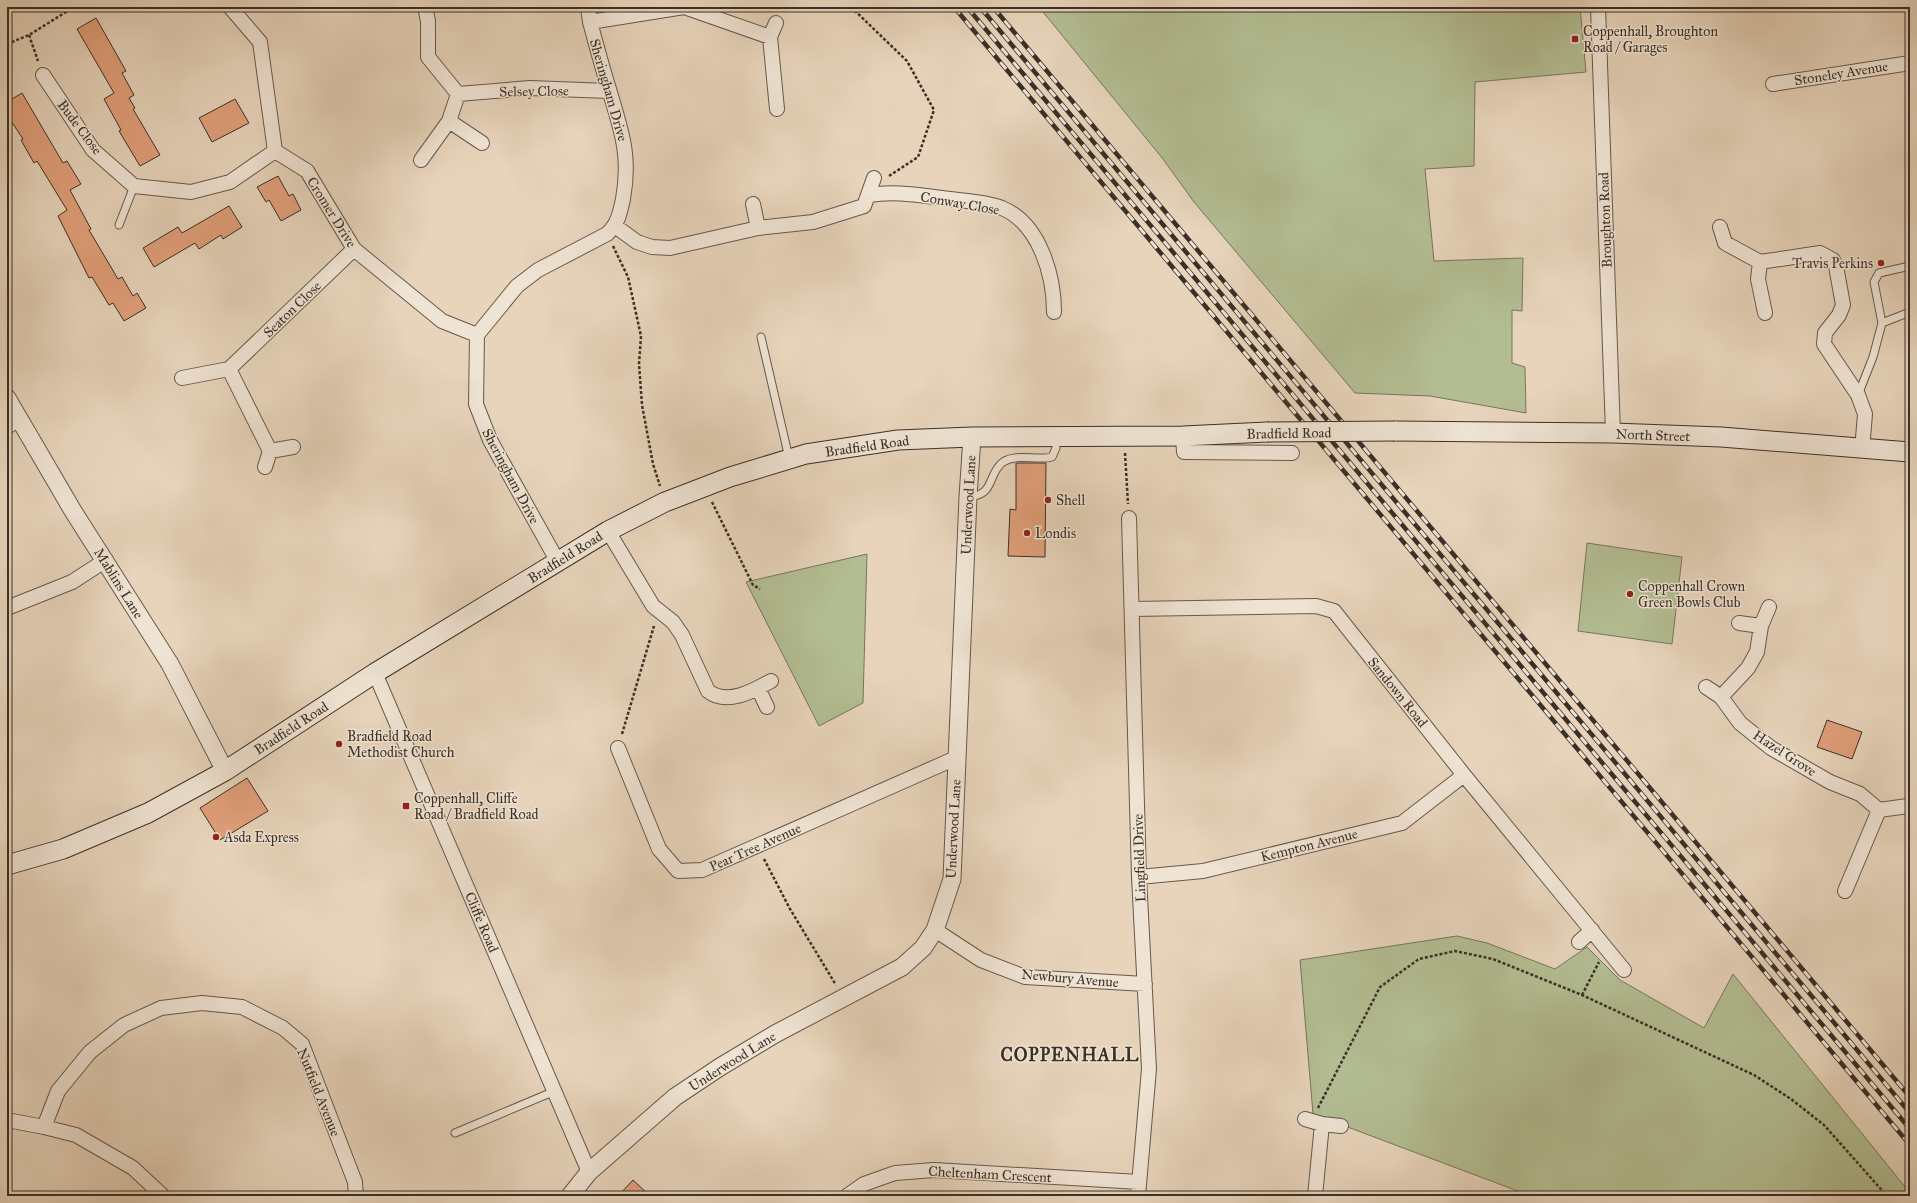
<svg xmlns="http://www.w3.org/2000/svg" width="1917" height="1203" viewBox="0 0 1917 1203" font-family="'IM FELL Great Primer',serif">
  <style>
    .green { fill: #b3bd92; stroke: #76765c }
    .building { fill: #e19f7a; stroke: #3a3027 }
    .lines { fill: none; stroke-linecap: round; stroke-linejoin: round }
    .service-casing { stroke: #65594c; stroke-width: 9 }
    .minor-casing { stroke: #65594c; stroke-width: 16 }
    .tertiary-casing { stroke: #65594c; stroke-width: 19 }
    .secondary-casing { stroke: #3a3027; stroke-width: 21 }
    .path { stroke: #3a3027; stroke-width: 2.5; stroke-dasharray: 3 2; stroke-linecap: butt }
    .service { stroke: #efe3d3; stroke-width: 7 }
    .minor { stroke: #efe3d3; stroke-width: 14 }
    .tertiary { stroke: #efe3d3; stroke-width: 17 }
    .secondary { stroke: #efe3d3; stroke-width: 19 }
    .rail-casing { stroke: #3a3027; stroke-width: 4.5 }
    .rail { stroke: #efe3d3; stroke-width: 3; stroke-dasharray: 9; stroke-linecap: butt }
    .secondary-bridge-casing { stroke: #3a3027; stroke-width: 21; stroke-linecap: butt }
    .secondary-bridge { stroke: #efe3d3; stroke-width: 19 }
    .poi-dot { fill: #8f2418; stroke: #efe3d3; stroke-width: 1.5 }
    .labels { text-anchor: middle; stroke-width: 3; stroke-linejoin: round; paint-order: stroke }
    .poi-label { font-size: 14px; fill: #3a3027; stroke: #efe3d3; text-anchor: start }
    .street-label { font-size: 14px; fill: #3a3027; stroke: #efe3d3 }
    .district-label { font-size: 18px; font-weight: bold; letter-spacing: 1px; fill: #3a3027; stroke: #efe3d3 }
  </style>
  <rect width="100%" height="100%" fill="#e7d4bb"/>
  <filter id="stains"><feTurbulence type="fractalNoise" baseFrequency=".005" numOctaves="4"/><feColorMatrix values="0 0 0 0 .2 0 0 0 0 .09 0 0 0 0 .02 0 0 0 .5 -.17"/></filter>
  <radialGradient id="worn" r=".72"><stop offset=".6" stop-color="#630" stop-opacity="0"/><stop offset="1" stop-color="#630" stop-opacity=".3"/></radialGradient>
  <!-- green -->
  <path class="green" d="M1039,7H1580L1586,72L1475,82L1474,166L1425,169L1434,261L1523,258L1522,311L1512,310V363L1525,367L1526,413L1430,396L1355,393L1194,202L1163,159Z
    M1587,543L1682,557L1672,644L1578,631Z
    M867,554L863,703L819,726L746,582Z
    M1457,936L1487,943L1555,969L1587,947L1620,980L1704,1028L1733,974L1910,1193V1196H1531L1313,1114L1300,960Z"/>
  <!-- building -->
  <path class="building" d="M96,18L126,71L122,73L134,95L129,98L135,108L133,109L160,155L140,166L119,131L121,130L104,99L114,93L77,29Z
    M22,93L63,163L67,161L81,184L70,190L91,229L89,230L118,279L122,277L133,296L137,293L146,308L124,321L113,303L109,305L92,277L89,278L58,216L67,210L37,161L34,163L21,140L23,139L7,115V102Z
    M235,99L249,123L212,142L199,118Z
    M278,176L289,196L293,194L301,210L281,221L269,200L266,202L257,187Z
    M229,206L242,227L223,239L221,235L199,249L195,243L154,267L143,248L178,227L182,233Z
    M1016,463H1046L1045,557L1008,556L1010,509L1016,510Z
    M1827,720L1862,732L1852,759L1817,747Z
    M247,778L268,811L220,840L200,808Z
    M633,1180L650,1196H618Z"/>
  <g class="lines">
    <!-- service casing -->
    <g class="service-casing">
      <path id="service" d="M119,225L134,186
        M1882,323L1874,282L1879,273L1910,266
        M761,337L789,458
        M1858,395L1873,357L1882,323L1910,312
        M7,431L21,422
        M968,497C996,495 987,474 1003,462C1017,453 1037,461 1052,457L1056,448L1055,437
        M455,1133L555,1091"/>
    </g>
    <!-- minor casing -->
    <g class="minor-casing">
      <path id="minor" d="M230,7L260,42L275,151L307,171L354,249L442,321L477,335
        M425,7L428,21V57L458,94L530,88L609,91
        M1598,7L1613,433
        M590,22L684,7L770,37L777,109
        M770,37L776,23
        M43,75L93,150L134,186L191,192L230,182L275,151
        M1773,84L1910,63
        M449,121L482,143
        M421,160L449,121L458,94
        M869,195C894,191 917,195 942,198C961,201 984,201 1002,208C1040,224 1054,276 1054,312
        M753,204L758,228
        M615,226L637,242L652,247L670,248L758,228L813,222L864,206L874,178
        M1720,227L1725,243L1760,262L1820,253L1833,260L1836,266L1843,305L1839,315L1825,333L1824,344L1858,395L1865,414L1862,450
        M1760,262L1758,279L1765,313
        M229,369L270,451L265,467
        M182,378L229,369L354,249
        M1183,436L1184,452L1292,453
        M270,451L293,447
        M1129,518L1139,877L1149,1069L1138,1196
        M608,531L653,606L673,622L682,635L708,691C727,706 753,691 771,681
        M558,562L490,440L476,404L477,335L517,286L538,270L607,234C618,224 620,213 623,199C631,155 621,130 609,89C602,67 596,44 590,22L588,7
        M1769,607L1761,626L1757,652L1748,668L1721,697L1740,723L1771,748L1830,782L1860,794L1879,810L1908,806L1910,807
        M7,608L72,582L106,560
        M1132,609L1316,606L1334,611L1464,775L1624,970
        M1739,623L1761,626
        M375,673L589,1172
        M1706,687L1721,697
        M758,688L767,707
        M618,748L659,849L678,871L702,870L956,758
        M1139,877L1203,871L1402,823L1464,775
        M1845,891L1879,810
        M935,930L981,960L1025,977L1145,984
        M1579,942L1592,930
        M1305,1119L1322,1124L1315,1196
        M7,1120L44,1127L76,1135L133,1168L163,1196
        M1322,1124L1341,1126
        M44,1127L58,1091L90,1052L124,1025L161,1008L202,1003L242,1007L283,1028L302,1044L355,1182L356,1196
        M847,1196L864,1184L895,1173L934,1170L1139,1182"/>
    </g>
    <!-- tertiary casing -->
    <g class="tertiary-casing">
      <path id="tertiary" d="M7,398L73,511L170,664L225,771
        M570,1196L589,1172L675,1097L720,1067L775,1034L902,967L923,948L935,930L952,879L968,497L972,437"/>
    </g>
    <!-- secondary casing -->
    <g class="secondary-casing">
      <path id="secondary" d="M1395,431L1613,433L1721,437L1910,452
        M7,865L63,849L148,813L225,771L375,673L608,531L665,502L730,477L806,454L898,440L972,437L1183,436L1267,432"/>
    </g>
    <!-- path -->
    <path class="path" d="M851,7L907,61L934,110L918,157L889,176
      M29,35L38,61
      M7,44L29,35L74,7
      M613,246L628,277L641,336L639,364L642,405L653,464L660,486
      M1125,453L1128,504
      M712,502L753,585L760,589
      M622,734L654,626
      M764,859L790,909L836,985
      M1582,995L1599,962
      M1318,1108L1380,987L1419,959L1455,951L1493,959L1582,995L1754,1075L1791,1099L1824,1125L1887,1196"/>
    <!-- service -->
    <use href="#service" class="service"/>
    <!-- minor -->
    <use href="#minor" class="minor"/>
    <!-- tertiary -->
    <use href="#tertiary" class="tertiary"/>
    <!-- secondary -->
    <use href="#secondary" class="secondary"/>
    <!-- rail casing -->
    <g class="rail-casing">
      <path id="rail" d="M954,7L1910,1145
        M967,7L1910,1129
        M980,7L1910,1113
        M993,7L1910,1097"/>
    </g>
    <!-- rail -->
    <use href="#rail" class="rail"/>
    <!-- secondary-bridge casing -->
    <g class="secondary-bridge-casing">
      <path id="secondary-bridge" d="M1267,432L1395,431"/>
    </g>
    <!-- secondary-bridge -->
    <use href="#secondary-bridge" class="secondary-bridge"/>
  </g>
  <!-- markers -->
  <g class="poi-dot">
    <rect x="1571" y="35" width="8" height="8" rx="2"/>
    <circle cx="1881" cy="263" r="4"/>
    <circle cx="1048" cy="500" r="4"/>
    <circle cx="1027" cy="533" r="4"/>
    <circle cx="1630" cy="594" r="4"/>
    <circle cx="339" cy="744" r="4"/>
    <rect x="402" y="802" width="8" height="8" rx="2"/>
    <circle cx="216" cy="837" r="4"/>
  </g>
  <g class="labels">
    <!-- poi labels -->
    <g class="poi-label">
      <text x="1583" y="36">Coppenhall, Broughton<tspan x="1583" dy="16">Road / Garages</tspan></text>
      <text x="1873" y="268" text-anchor="end">Travis Perkins</text>
      <text x="1056" y="505">Shell</text>
      <text x="1035" y="538">Londis</text>
      <text x="1638" y="591">Coppenhall Crown<tspan x="1638" dy="16">Green Bowls Club</tspan></text>
      <text x="347" y="741">Bradfield Road<tspan x="347" dy="16">Methodist Church</tspan></text>
      <text x="414" y="803">Coppenhall, Cliffe<tspan x="414" dy="16">Road / Bradfield Road</tspan></text>
      <text x="224" y="842">Asda Express</text>
    </g>
    <!-- street labels -->
    <g class="street-label">
      <text transform="translate(1841 73) rotate(-9)" y="5">Stoneley Avenue</text>
      <text transform="translate(609 90) rotate(74)" y="5">Sheringham Drive</text>
      <text transform="translate(534 91) rotate(-1)" y="5">Selsey Close</text>
      <text transform="translate(80 127) rotate(53)" y="5">Bude Close</text>
      <text transform="translate(960 203) rotate(10)" y="5">Conway Close</text>
      <text transform="translate(332 212) rotate(58)" y="5">Cromer Drive</text>
      <text transform="translate(1605 220) rotate(-92)" y="5">Broughton Road</text>
      <text transform="translate(292 309) rotate(-44)" y="5">Seaton Close</text>
      <text transform="translate(1289 433) rotate(-1)" y="5">Bradfield Road</text>
      <text transform="translate(1653 435) rotate(2)" y="5">North Street</text>
      <text transform="translate(867 446) rotate(-8)" y="5">Bradfield Road</text>
      <text transform="translate(511 476) rotate(62)" y="5">Sheringham Drive</text>
      <text transform="translate(968 505) rotate(-87)" y="5">Underwood Lane</text>
      <text transform="translate(565 557) rotate(-32)" y="5">Bradfield Road</text>
      <text transform="translate(119 583) rotate(58)" y="5">Mablins Lane</text>
      <text transform="translate(1398 692) rotate(51)" y="5">Sandown Road</text>
      <text transform="translate(291 728) rotate(-33)" y="5">Bradfield Road</text>
      <text transform="translate(1785 753) rotate(33)" y="5">Hazel Grove</text>
      <text transform="translate(953 829) rotate(-87)" y="5">Underwood Lane</text>
      <text transform="translate(1309 845) rotate(-14)" y="5">Kempton Avenue</text>
      <text transform="translate(755 847) rotate(-24)" y="5">Pear Tree Avenue</text>
      <text transform="translate(1139 858) rotate(-92)" y="5">Lingfield Drive</text>
      <text transform="translate(482 922) rotate(67)" y="5">Cliffe Road</text>
      <text transform="translate(1070 978) rotate(5)" y="5">Newbury Avenue</text>
      <text transform="translate(732 1061) rotate(-32)" y="5">Underwood Lane</text>
      <text transform="translate(319 1092) rotate(68)" y="5">Nutfield Avenue</text>
      <text transform="translate(990 1174) rotate(3)" y="5">Cheltenham Crescent</text>
    </g>
    <!-- district labels -->
    <g class="district-label">
      <text x="1070" y="1061">COPPENHALL</text>
    </g>
  </g>
  <!-- margin -->
  <rect width="1917" height="1203" fill="none" stroke="#e7d4bb" stroke-width="24"/>
  <rect x="8" y="8" width="1901" height="1187" fill="none" stroke="#3a3027" stroke-width="2"/>
  <rect x="12" y="12" width="1893" height="1179" fill="none" stroke="#3a3027"/>
  <rect width="100%" height="100%" filter="url(#stains)"/>
  <rect width="100%" height="100%" fill="url(#worn)"/>
</svg>
